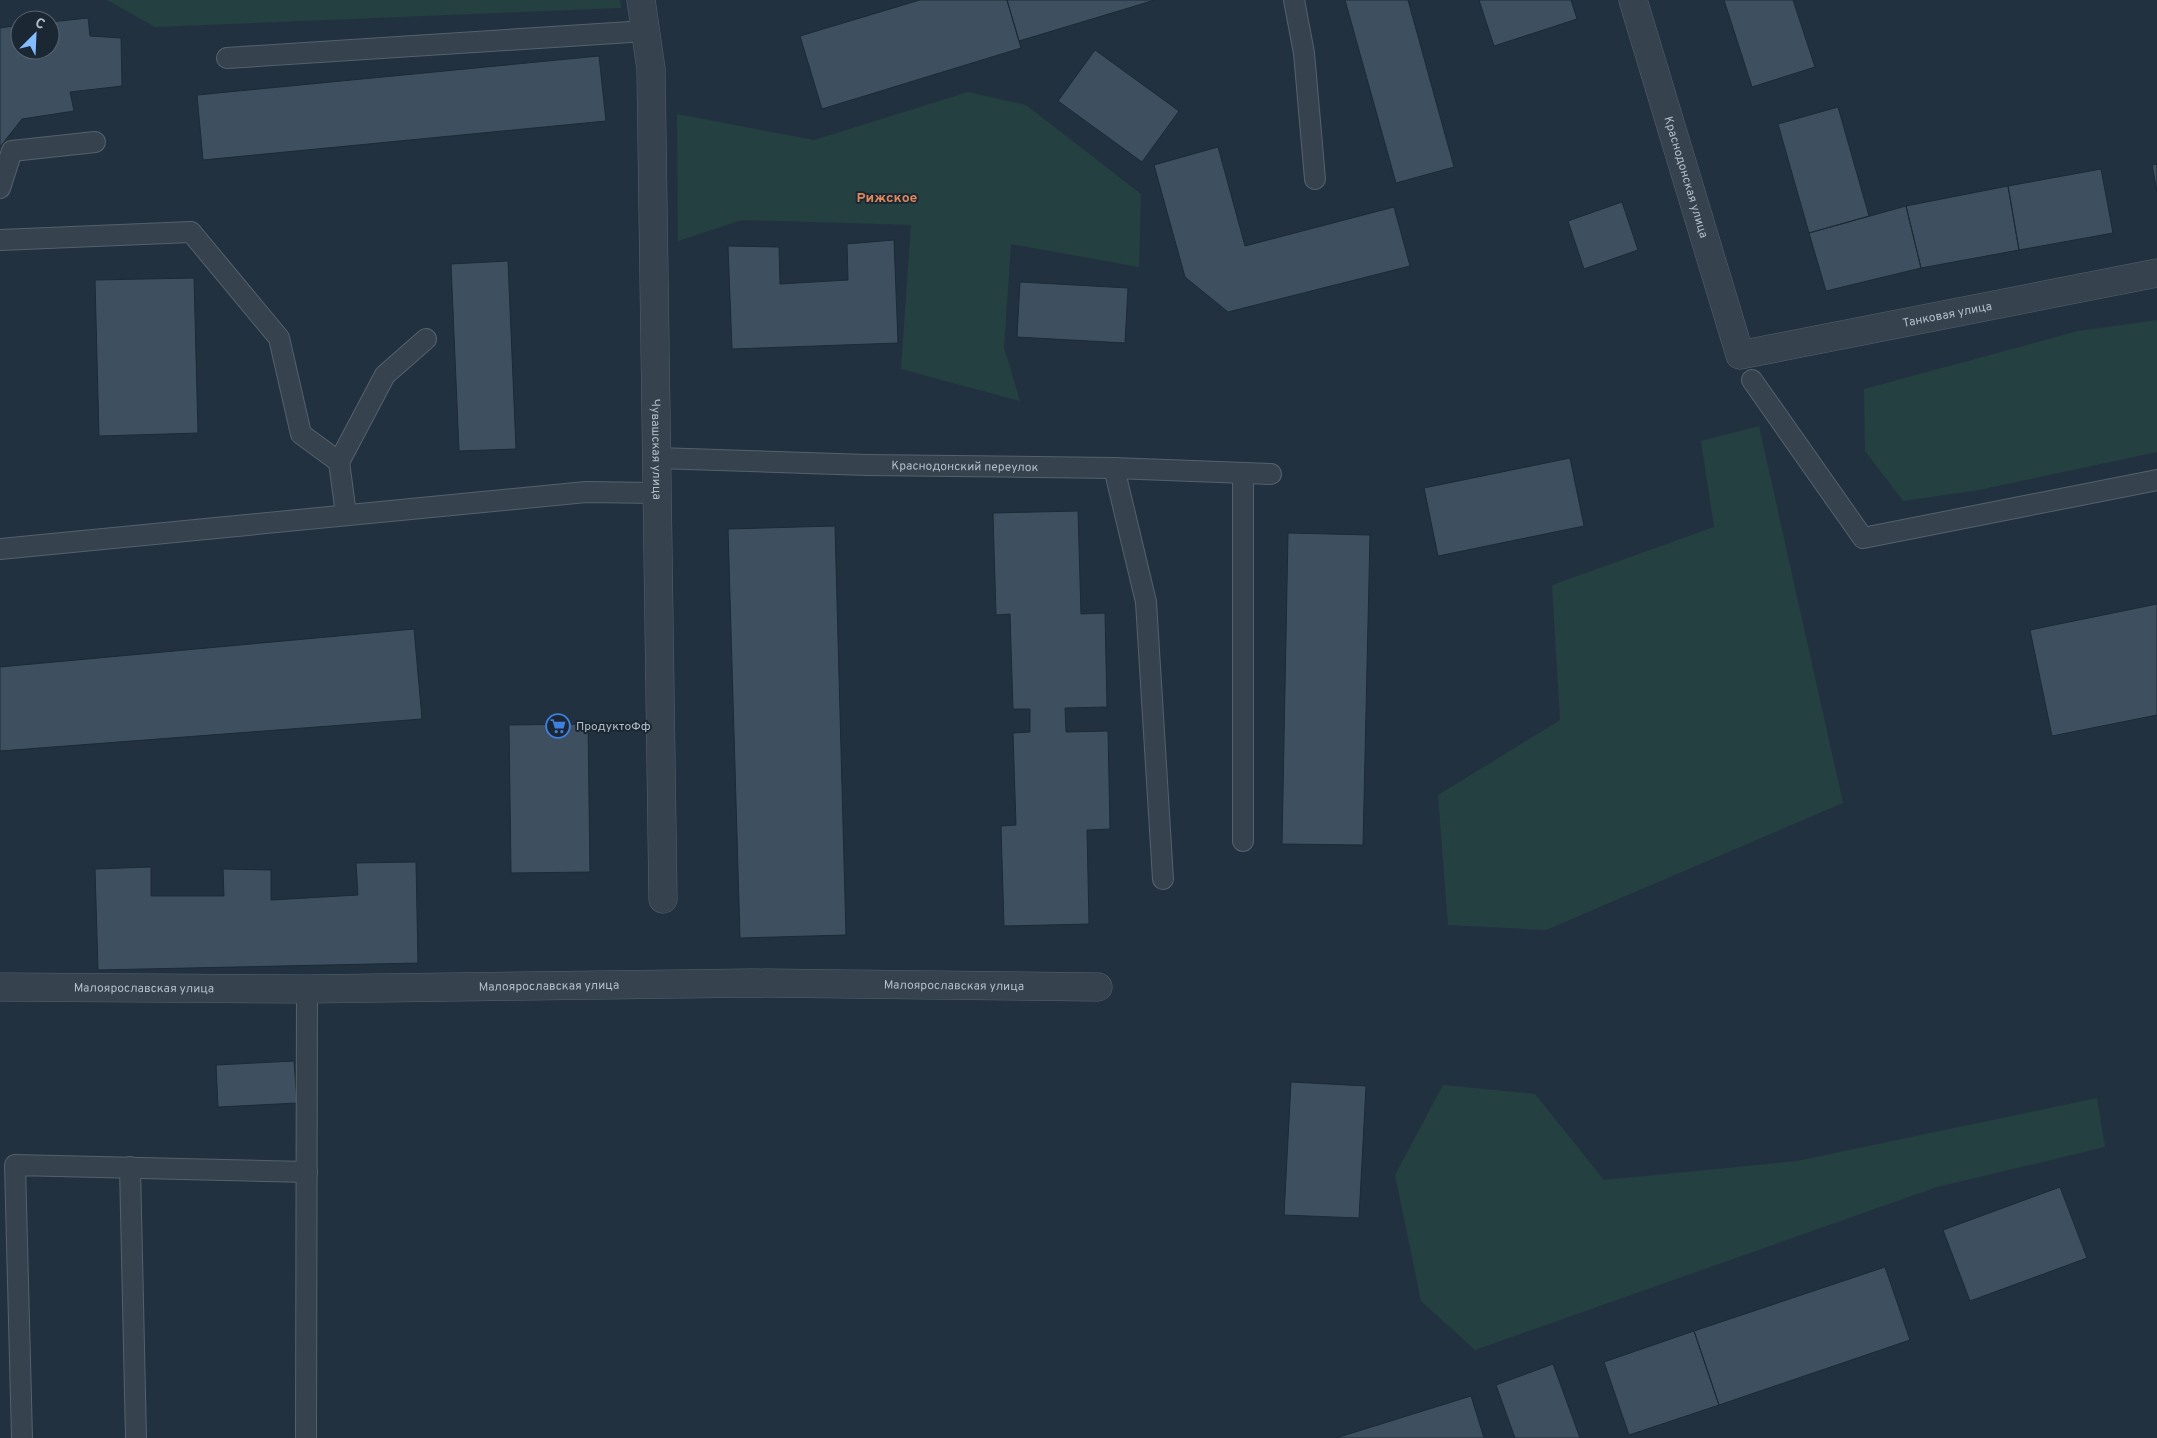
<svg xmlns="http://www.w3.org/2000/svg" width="2157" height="1438" viewBox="0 0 2157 1438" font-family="Overpass,sans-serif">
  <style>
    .green { fill: #244040 }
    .building { fill: #3e505f; stroke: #1d2a36 }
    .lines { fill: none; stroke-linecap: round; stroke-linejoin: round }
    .service-casing { stroke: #54616d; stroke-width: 22 }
    .minor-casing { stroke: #54616d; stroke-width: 29 }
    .service { stroke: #36434f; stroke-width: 20 }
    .minor { stroke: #36434f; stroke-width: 28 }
    .labels { text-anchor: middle; stroke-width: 4; stroke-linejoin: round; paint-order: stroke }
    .street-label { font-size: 12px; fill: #b2beca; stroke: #1b2834 }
    .poi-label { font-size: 12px; fill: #b2beca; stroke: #1b2834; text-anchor: start }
    .neighbourhood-label { font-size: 14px; font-weight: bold; fill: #dd885b; stroke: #1b2834 }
  </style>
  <rect width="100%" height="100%" fill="#223140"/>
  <!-- green -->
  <path class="green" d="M107,0H620L621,8L155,27Z
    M968,92L1026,105L1141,194L1139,267L1011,244L1004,347L1020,401L901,369L911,225L742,220L678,241L677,114L814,140Z
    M2157,320V452L1979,490L1903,501L1865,451L1864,389L2078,331Z
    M1759,426L1843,803L1546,930L1448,925L1438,795L1560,720L1552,585L1714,527L1701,441Z
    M1443,1085L1535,1094L1604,1180L1797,1161L2097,1098L2105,1147L1937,1187L1475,1350L1421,1301L1395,1175Z"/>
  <!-- building -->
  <path class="building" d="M920,0H1007L1021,48L822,109L800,36Z
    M1007,0H1155L1019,41Z
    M1345,0H1408L1454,167L1396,183Z
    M1479,0H1571L1577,19L1494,46Z
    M1724,0H1793L1815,67L1752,87Z
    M88,18L90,36L121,38L122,86L70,92L74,111L22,119L0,147V28L20,25V50H50V22Z
    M1095,50L1179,111L1142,162L1058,101Z
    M599,56L606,121L203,160L197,95Z
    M1838,107L1869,216L1809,233L1778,124Z
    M1218,147L1245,246L1394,207L1410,266L1228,312L1185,277L1154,165Z
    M2157,164V192L2152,165Z
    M2101,169L2113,233L2019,250L2008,186Z
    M2008,186L2019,250L1921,268L1906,206Z
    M1622,202L1638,250L1584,269L1568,221Z
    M1906,206L1921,268L1826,291L1809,233Z
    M894,240L898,343L732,349L728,246L779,247L780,284L848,280L847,244Z
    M508,261L516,449L459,451L451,264Z
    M194,278L198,433L99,436L95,280Z
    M1020,282L1128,288L1125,343L1017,337Z
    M1570,458L1584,526L1438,556L1424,488Z
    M1078,511L1081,614L1105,613L1107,707L1065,708L1066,732L1108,731L1110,829L1087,830L1089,924L1004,926L1001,826L1016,825L1013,733L1030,732V709H1013L1010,614L996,615L993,513Z
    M835,526L846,935L740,938L728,529Z
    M1288,533L1370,535L1363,845L1282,844Z
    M2157,604V715L2052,736L2030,630Z
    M414,629L422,719L0,751V667Z
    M588,724L590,872L511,873L509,725Z
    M416,862L418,963L98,970L95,869L151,867V896H224L223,869L271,870V900L358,895L356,863Z
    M294,1061L297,1103L218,1107L216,1065Z
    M1291,1082L1366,1086L1359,1218L1284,1215Z
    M2060,1187L2087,1258L1970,1301L1943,1230Z
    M1885,1267L1910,1340L1719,1405L1694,1331Z
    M1694,1331L1719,1405L1629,1435L1604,1362Z
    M1553,1364L1580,1438H1515L1496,1385Z
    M1471,1396L1484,1438H1336Z"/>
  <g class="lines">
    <!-- service casing -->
    <g class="service-casing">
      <g id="service">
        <path d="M1294,0L1304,53L1315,179"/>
        <path d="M227,58L646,31"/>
        <path d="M0,188L12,151L95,142"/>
        <path d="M0,240L191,232L279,338L301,434L339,462L346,514"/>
        <path d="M1752,380L1863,538L2157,480"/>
        <path id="s1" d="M657,458L867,465L1114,468L1271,474"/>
        <path d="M339,462L385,375L426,339"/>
        <path d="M1114,468L1146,602L1163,879"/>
        <path d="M0,549L586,492L657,493"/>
        <path d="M1243,841V473"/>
        <path d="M130,1167L136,1438"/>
        <path d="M22,1438L15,1165L307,1172"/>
        <path d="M306,1438L307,989"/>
      </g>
    </g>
    <!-- minor casing -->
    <g class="minor-casing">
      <g id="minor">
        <path id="s2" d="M641,0L651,69L663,899"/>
        <path id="s3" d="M1633,0L1740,355L2157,273"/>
        <path id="s4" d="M0,987L307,989L753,983L1098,987"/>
      </g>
    </g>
    <!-- service -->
    <use href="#service" class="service"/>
    <!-- minor -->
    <use href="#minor" class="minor"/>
  </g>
  <!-- icons -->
  <defs>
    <g id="supermarket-ring" transform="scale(1.25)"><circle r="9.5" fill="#1b2834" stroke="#3f7fe0" stroke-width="1.5"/><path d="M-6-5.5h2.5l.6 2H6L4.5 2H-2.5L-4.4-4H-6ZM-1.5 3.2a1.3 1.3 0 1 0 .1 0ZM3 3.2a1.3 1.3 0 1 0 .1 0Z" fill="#3f7fe0"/></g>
  </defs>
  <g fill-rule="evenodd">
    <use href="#supermarket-ring" x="558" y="726"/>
  </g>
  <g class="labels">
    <!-- street labels -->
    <g class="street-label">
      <text dy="4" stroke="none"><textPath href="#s3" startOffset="185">Краснодонская улица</textPath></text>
      <text dy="4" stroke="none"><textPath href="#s3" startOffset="582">Танковая улица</textPath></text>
      <text dy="4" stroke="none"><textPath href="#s2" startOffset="450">Чувашская улица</textPath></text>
      <text dy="4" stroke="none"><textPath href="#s1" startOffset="308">Краснодонский переулок</textPath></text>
      <text dy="4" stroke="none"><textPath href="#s4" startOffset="954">Малоярославская улица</textPath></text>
      <text dy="4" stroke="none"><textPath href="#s4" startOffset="549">Малоярославская улица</textPath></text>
      <text dy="4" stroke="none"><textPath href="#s4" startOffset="144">Малоярославская улица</textPath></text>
    </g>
    <!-- poi labels -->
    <g class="poi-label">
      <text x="576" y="730">ПродуктоФф</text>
    </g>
    <!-- neighbourhood labels -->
    <g class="neighbourhood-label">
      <text x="887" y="202">Рижское</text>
    </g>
  </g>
  <!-- north arrow -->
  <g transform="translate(35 35) rotate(24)"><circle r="24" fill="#1b2834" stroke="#576470"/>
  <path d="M0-4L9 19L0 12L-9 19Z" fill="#83beff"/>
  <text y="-8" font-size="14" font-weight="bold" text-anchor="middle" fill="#b2beca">С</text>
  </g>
</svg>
